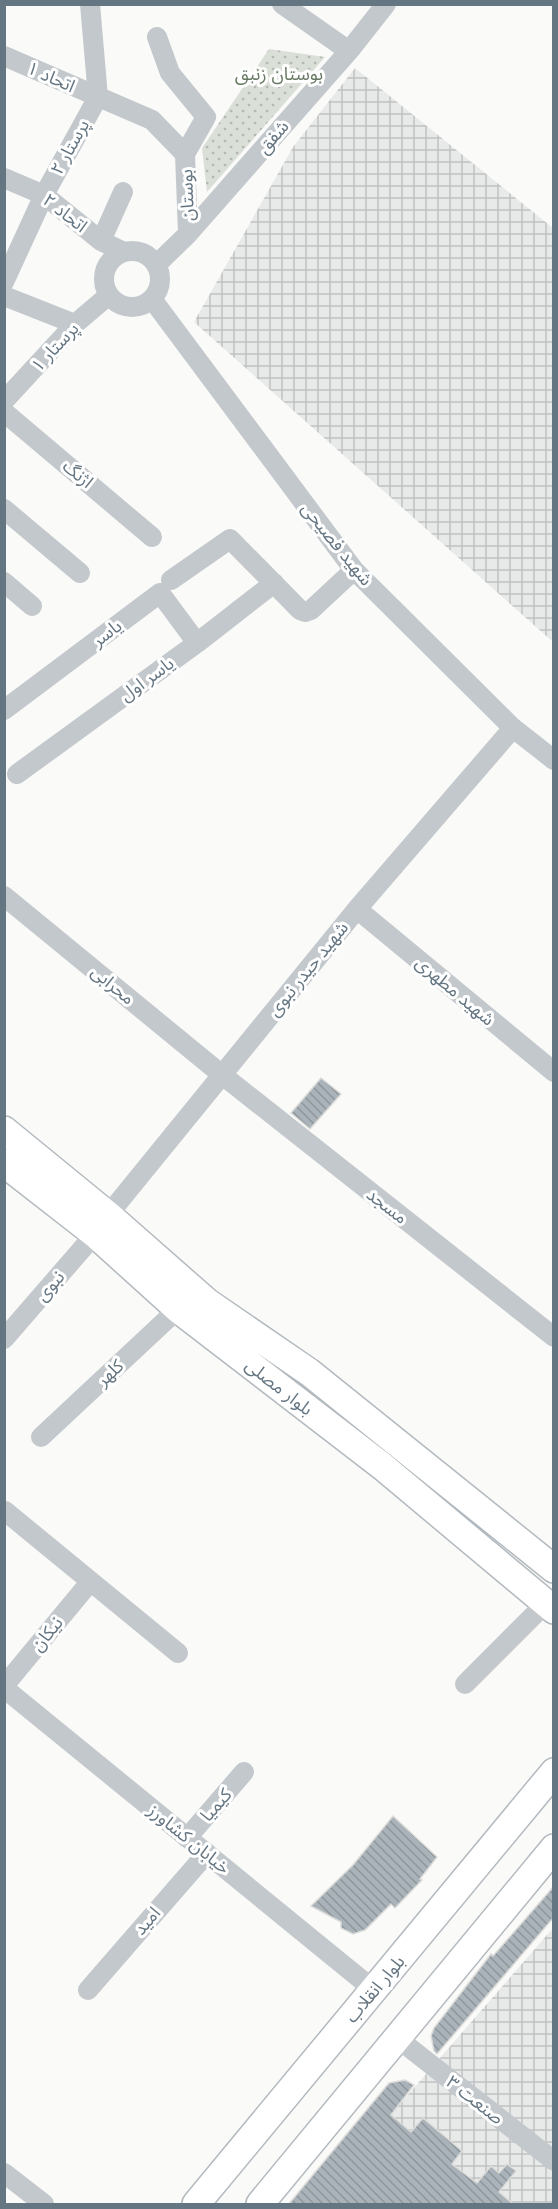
<svg xmlns="http://www.w3.org/2000/svg" width="558" height="2209" viewBox="0 0 558 2209" font-family="Quicksand,'Noto Sans Arabic',sans-serif">
  <style>
    .industrial { fill: url(#industrial-grid) }
    .green { fill: url(#green-dots) }
    .building { fill: url(#building-back-hatch); stroke: #dcdcda; stroke-width: 1.5 }
    .lines { fill: none; stroke-linecap: round; stroke-linejoin: round }
    .secondary-casing { stroke: #b3babf; stroke-width: 30 }
    .minor { stroke: #c3c8cc; stroke-width: 20 }
    .secondary { stroke: #fff; stroke-width: 27 }
    .labels { text-anchor: middle; stroke-width: 6; stroke-linejoin: round; paint-order: stroke }
    .park-label { font-size: 18px; fill: #687a64; stroke: #fff }
    .street-label { font-size: 18px; fill: #657683; stroke: #fff }
  </style>
  <defs>
    <pattern id="industrial-grid" width="8" height="8" patternUnits="userSpaceOnUse" patternTransform="scale(1.5)"><rect width="8" height="8" fill="#e8e9e9"/><path d="M0 4h8M4 0v8" fill="none" stroke="#c0c1c2"/></pattern>
    <pattern id="green-dots" width="8" height="8" patternUnits="userSpaceOnUse" patternTransform="scale(1.5)"><rect width="8" height="8" fill="#dadfd7"/><path d="M2 2h.1M6 6h.1" fill="none" stroke="#b4b9b4" stroke-width="1.8" stroke-linecap="round"/></pattern>
    <pattern id="building-back-hatch" width="6" height="6" patternUnits="userSpaceOnUse" patternTransform="scale(1.5)"><rect width="6" height="6" fill="#aab3b9"/><path d="M-1 5l2 2M0 0l6 6M5-1l2 2" fill="none" stroke="#8e969c"/></pattern>
  </defs>
  <rect width="100%" height="100%" fill="#fafaf8"/>
  <!-- industrial -->
  <path class="industrial" d="M355,68L553,228V642L194,322L293,147Z
    M553,1928V2204H313Z"/>
  <!-- green -->
  <path class="green" d="M269,49L325,57L207,192L202,148Z"/>
  <!-- building -->
  <path class="building" d="M321,1078L341,1094L310,1129L291,1113Z
    M393,1816L437,1857L420,1879L422,1880L395,1908L391,1904L365,1930L353,1934L341,1928V1922L311,1906L353,1865Z
    M554,1886V1917L437,2054L434,2051L431,2036L434,2028L491,1954L493,1956Z
    M405,2080L414,2085L391,2115L411,2132L423,2118L462,2151L452,2164L477,2183L491,2166L499,2173L507,2164L516,2171L499,2192L514,2205H288L389,2083Z"/>
  <g class="lines">
    <!-- secondary casing -->
    <g class="secondary-casing">
      <path id="secondary" d="M4,1130L108,1215L207,1302L309,1372L554,1569
        M4,1163L95,1234L178,1309L382,1466L554,1610
        M196,2204L554,1772
        M260,2204L554,1848"/>
    </g>
    <!-- minor -->
    <path class="minor" d="M282,4L349,51
      M157,37L170,73L206,117L185,154
      M4,56L152,120L185,154L188,234
      M4,178L44,195L101,241L124,252
      M101,241L123,192
      M104 279a28 28 0 1 1 56 0a28 28 0 1 1-56 0Z
      M156,265L188,234L349,51L386,4
      M4,282L44,195L98,97L90,4
      M4,296L75,324
      M152,299L354,570L513,728L554,760
      M4,401L75,324L109,295
      M4,412L152,537
      M4,509L80,573
      M171,580L230,539L300,610L305,612L311,610L354,570
      M4,582L32,606
      M4,710L160,593L197,643
      M17,774L197,643L274,583
      M4,896L221,1074L554,1337
      M357,909L554,1072
      M108,1215L357,909L513,728
      M4,1339L95,1234
      M41,1437L178,1309
      M5,1511L178,1653
      M465,1684L545,1604
      M4,1686L90,1582
      M4,1688L374,1990
      M187,1838L244,1772
      M88,1990L207,1853
      M397,2038L554,2161
      M4,2173L44,2204"/>
    <!-- secondary -->
    <use href="#secondary" class="secondary"/>
  </g>
  <g class="labels">
    <!-- park labels -->
    <g class="park-label">
      <text x="279" y="80">بوستان زنبق</text>
    </g>
    <!-- street labels -->
    <g class="street-label">
      <text transform="translate(51 77) rotate(24)" y="6">اتحاد ۱</text>
      <text transform="translate(273 137) rotate(-49)" y="6">شفق</text>
      <text transform="translate(70 147) rotate(-61)" y="6">پرستار ۲</text>
      <text transform="translate(187 195) rotate(-92)" y="6">بوستان</text>
      <text transform="translate(65 213) rotate(38)" y="6">اتحاد ۲</text>
      <text transform="translate(55 347) rotate(-47)" y="6">پرستار ۱</text>
      <text transform="translate(78 474) rotate(40)" y="6">اژنگ</text>
      <text transform="translate(337 544) rotate(51)" y="6">شهید فصیحی</text>
      <text transform="translate(107 633) rotate(-37)" y="6">یاسر</text>
      <text transform="translate(147 679) rotate(-36)" y="6">یاسر اول</text>
      <text transform="translate(308 969) rotate(-51)" y="6">شهید حیدر نبوی</text>
      <text transform="translate(113 985) rotate(40)" y="6">محرابی</text>
      <text transform="translate(455 991) rotate(40)" y="6">شهید مطهری</text>
      <text transform="translate(387 1206) rotate(38)" y="6">مسجد</text>
      <text transform="translate(50 1286) rotate(-49)" y="6">نبوی</text>
      <text transform="translate(110 1373) rotate(-43)" y="6">کلهر</text>
      <text transform="translate(279 1387) rotate(38)" y="6">بلوار مصلی</text>
      <text transform="translate(47 1634) rotate(-51)" y="6">نیکان</text>
      <text transform="translate(216 1805) rotate(-49)" y="6">کیمیا</text>
      <text transform="translate(189 1839) rotate(39)" y="6">خیابان کشاورز</text>
      <text transform="translate(147 1921) rotate(-49)" y="6">امید</text>
      <text transform="translate(375 1989) rotate(-50)" y="6">بلوار انقلاب</text>
      <text transform="translate(475 2100) rotate(38)" y="6">صنعت ۳</text>
    </g>
  </g>
  <!-- border -->
  <rect width="558" height="2209" fill="none" stroke="#657683" stroke-width="12"/>
</svg>
